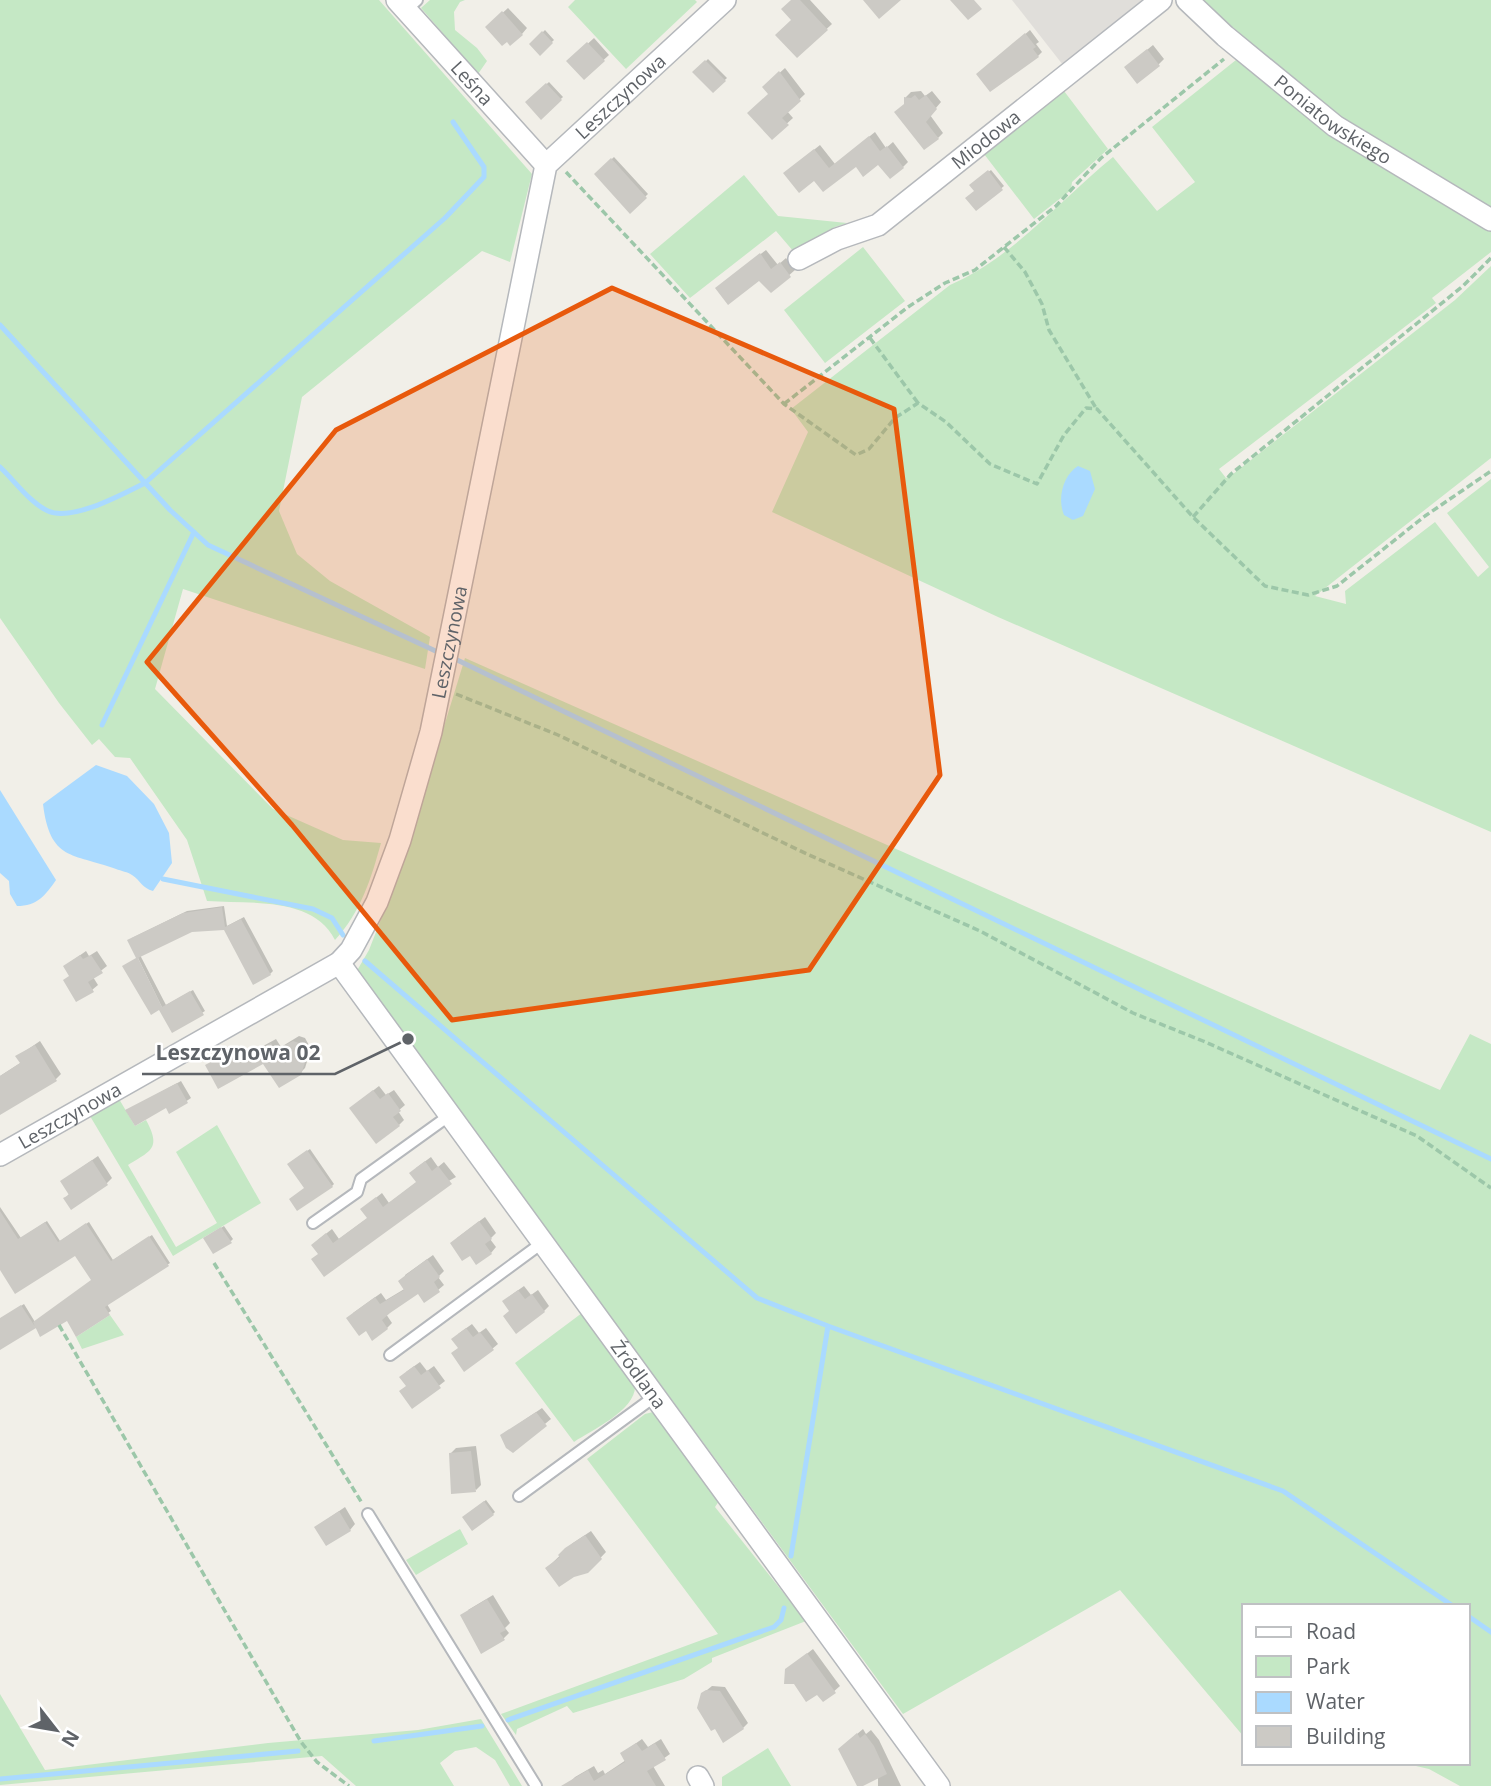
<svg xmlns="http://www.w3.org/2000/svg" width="1491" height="1786" viewBox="0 0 1491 1786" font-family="'Open Sans',sans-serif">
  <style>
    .industrial { fill: #e0deda }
    .green { fill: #c5e8c5 }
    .water { fill: #aadaff }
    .shadow { fill: #0003 }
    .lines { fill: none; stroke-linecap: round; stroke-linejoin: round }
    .stream { stroke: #aadaff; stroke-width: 5 }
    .building { fill: #cccac5 }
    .service-casing { stroke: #b5b8bc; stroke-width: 14 }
    .minor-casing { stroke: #b5b8bc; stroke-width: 24 }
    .path { stroke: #9cc7a9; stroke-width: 3.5; stroke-dasharray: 7 3.5; stroke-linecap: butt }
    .service { stroke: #fff; stroke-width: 10 }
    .minor { stroke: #fff; stroke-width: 21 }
    .marked { fill: #e8590c; fill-opacity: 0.2; stroke: #e8590c; stroke-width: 5; stroke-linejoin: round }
    .labels { text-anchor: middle; stroke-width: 5; stroke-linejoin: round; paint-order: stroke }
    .street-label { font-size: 19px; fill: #5f6368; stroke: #fff }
    .leader { fill: none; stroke: #5f6368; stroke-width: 2.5 }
    .callout-dot { fill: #5f6368; stroke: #fff; stroke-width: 2.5 }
    .callout-label { font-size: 21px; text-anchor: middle; font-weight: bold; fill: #5f6368; stroke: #fff; stroke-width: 5; stroke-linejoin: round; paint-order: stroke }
  </style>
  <rect width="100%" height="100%" fill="#f1efe8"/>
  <!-- industrial -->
  <path class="industrial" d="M1012,0H1142L1063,65Z"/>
  <!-- green -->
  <path class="green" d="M0,0H379L532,174L510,262L482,251L302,397L279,511L297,554L330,581L430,637L425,669L183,589L155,689L273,809L343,840L381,843C371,879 361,912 335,940C313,896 250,904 207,901L187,840L130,758L115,757L99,739L92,745L59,703L0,618Z
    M430,0H465L460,2L454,12L455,30L477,48L487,61L478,74L421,8Z
    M575,0H695L697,2L626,69L568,7Z
    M1201,0H1491V212L1348,126Z
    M1236,60L1272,87L1491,225V252L1432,298L1436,303L1219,469L1226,478L1233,474L1455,300L1491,266V458L1315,596L1346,604L1345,591L1435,522L1478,577L1489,567L1447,513L1491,479V832L998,617L772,512L808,432L791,409L950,285C1014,257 1060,200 1113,157L1157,211L1195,182L1152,127Z
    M1064,91L1108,149L1072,182L1071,190L1034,219L984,154Z
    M744,175L778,216L847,223L835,227L794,252L776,231L690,298L650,254Z
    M863,247L905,301L825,363L784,310Z
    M465,658L1440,1090L1470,1034L1491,1044V1786H1460L1429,1769L1403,1763H1468V1606H1244V1737L1120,1590L903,1714L405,1037L355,974L369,950L399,873Z
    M119,1099L135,1126L146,1120C162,1149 150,1151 128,1165L176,1247L217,1223L176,1152L217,1125L261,1203L173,1256L90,1116Z
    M582,1313L635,1385C637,1410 592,1430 574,1442L515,1363Z
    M110,1315L124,1335L82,1349L76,1337Z
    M653,1412L721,1498L715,1507L806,1621L712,1658V1662L684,1679L573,1713L567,1706L517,1729L516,1735L501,1714L718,1634L587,1459L645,1414Z
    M460,1529L468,1544L416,1575L406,1560Z
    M0,1694L45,1770L268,1743L418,1730L481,1719L522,1786H510L495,1760L476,1747L455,1751L440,1763L454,1786H356L322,1756L0,1785Z
    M768,1748L791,1786H722V1777Z"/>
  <!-- water -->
  <path class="water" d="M1078,466L1090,471L1095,489L1083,516L1073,520L1064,515C1057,499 1063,475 1078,466Z
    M96,765L127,776L154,804L169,833L172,863L153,891C142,888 141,881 132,875C128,872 121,871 116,869C72,853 50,861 43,804Z
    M0,790L56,880C45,896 37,906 17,906L10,894L9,881L0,873Z"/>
  <!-- shadow -->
  <path class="shadow" d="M793,0H810L832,24L797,56Z
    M508,8L527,28L522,34L487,27Z
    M545,30L554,40L540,53L531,44Z
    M1030,30L1039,42L1036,44L1042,52L1038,56L982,71Z
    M594,38L609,55L584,78L569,61Z
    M1153,45L1164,59L1158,65L1132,62Z
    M708,59L727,78L713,91L695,72Z
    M785,68L805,94L787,111L793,118L772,137L770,94L764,87Z
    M549,82L563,97L541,117L527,102Z
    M921,91L925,96L932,91L941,102L930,115L943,133L938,138L906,103V97L911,92Z
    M875,132L886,148L893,142L908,162L903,167L879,162L856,165L814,178L791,168L820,145L835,164Z
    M614,157L648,194L630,211L596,174Z
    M991,170L1004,186L976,209V191L971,185Z
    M766,250L778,265L786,258L795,270L771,291L759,278L723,283Z
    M224,906L227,926L244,917L273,971L270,974L225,928L192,930L140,955L166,1005L193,990L205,1011L173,1030L138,958L132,938L187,911Z
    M86,951L89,956L97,951L107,966L93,977L98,985L92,990L71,975L65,966Z
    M299,1036L305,1038L311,1049L305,1068L299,1074L264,1061L208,1066L236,1048L241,1058L276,1039L281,1047Z
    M40,1041L61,1074L56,1079L0,1103V1076L22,1062L18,1056Z
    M181,1081L191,1098L170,1112L166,1105L128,1110Z
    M379,1086L386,1095L394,1090L405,1105L398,1111L404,1120L399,1125L357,1103Z
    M310,1149L334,1184L332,1186L306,1188L291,1162Z
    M98,1156L112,1178L107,1183L65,1198L70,1193L62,1181Z
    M431,1157L438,1167L444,1162L456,1177L319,1253L318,1240L332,1229L339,1239L369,1217L368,1204L382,1193L389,1203L417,1182L416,1168Z
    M0,1207L21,1238L47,1221L60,1241L89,1222L113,1260L152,1235L170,1263L107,1304L111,1311L77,1334L67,1319L36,1325L0,1348V1319L24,1304L35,1322L93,1280L76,1253L0,1267Z
    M485,1217L496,1233L490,1239L496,1247L491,1253L457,1238Z
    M224,1226L233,1239L231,1241L208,1236Z
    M433,1255L444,1271L438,1277L444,1285L425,1301L418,1291L386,1314L392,1323L387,1328L353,1313L381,1293L386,1300L406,1288L405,1275Z
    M524,1286L531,1295L538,1290L549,1306L544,1311L511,1310L510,1296Z
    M472,1324L479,1333L486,1328L498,1344L492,1349L459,1348L458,1334Z
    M420,1362L427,1371L434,1366L445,1381L412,1407L406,1372Z
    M542,1408L551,1419L540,1428L502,1435Z
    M476,1446L481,1485L476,1490L450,1454L456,1448Z
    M486,1500L495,1512L493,1514L466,1515Z
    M345,1507L355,1524L350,1530L316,1527Z
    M591,1531L606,1552L587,1572L547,1568L573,1543Z
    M493,1595L510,1623L505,1628L509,1633L503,1639L468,1610Z
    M813,1649L840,1686L824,1700L786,1670Z
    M712,1686L725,1687L748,1723L743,1728L702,1694Z
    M863,1729L866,1734L871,1730L879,1740L901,1786H878V1776L859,1786L845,1744Z
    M642,1739L648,1747L661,1739L670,1754L653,1766L665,1786H571L569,1783L575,1777L594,1766L598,1773L603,1770L605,1774L626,1760L622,1753Z"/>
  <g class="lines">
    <!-- stream -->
    <path class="stream" d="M0,325L170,510L208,545L442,654
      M0,467C14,480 30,503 48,511C72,522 123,494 145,483L445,218L484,177V167L453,122
      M451,657L1491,1159
      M102,725L194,532
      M163,879L313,909L332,918L343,935
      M365,961L757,1298L828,1326L1283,1491L1453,1606
      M791,1556L828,1326
      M1468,1616L1491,1632
      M508,1720L774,1627L781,1620L784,1608
      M374,1741L482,1726
      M0,1779L298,1751"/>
  </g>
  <!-- building -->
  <path class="building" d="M791,0H800L828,30L797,58L775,35L791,20L781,9Z
    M863,0H901L879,19Z
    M950,0H974L982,9L968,20Z
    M502,11L523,35L510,46L507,42L502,46L485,27Z
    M542,31L553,43L540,56L529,44Z
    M1025,33L1036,47L1033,49L1039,57L990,92L976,74Z
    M587,42L605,61L584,80L566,61Z
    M1147,49L1160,66L1137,84L1124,67Z
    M705,60L726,81L713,93L692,72Z
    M779,71L801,101L782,118L789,125L772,140L747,113L768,94L762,87Z
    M546,83L562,100L541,120L525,102Z
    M915,95L919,100L926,95L937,109L926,122L939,139L924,150L894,112L904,104V97L911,98Z
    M869,136L880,151L887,146L904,168L890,179L878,165L863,177L856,167L823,192L814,181L799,193L783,173L814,149L829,168Z
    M611,158L647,198L630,214L594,174Z
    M988,170L1003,190L976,211L965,198L974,191L969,185Z
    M760,253L771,269L780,262L791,277L771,293L759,281L728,305L715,288Z
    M222,907L225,927L241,919L271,975L253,985L224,930L192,932L138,958L162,1007L190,991L204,1015L172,1033L159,1010L151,1015L122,966L136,958L127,940L183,913Z
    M80,955L83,959L91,955L103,973L88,982L94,992L76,1002L63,980L69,976L63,966Z
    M293,1041L299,1043L307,1056L301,1075L279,1088L263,1064L218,1089L205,1065L230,1052L236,1062L271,1043L275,1051Z
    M35,1045L57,1081L0,1115V1076L20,1063L15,1056Z
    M177,1083L188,1103L169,1114L166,1108L135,1126L125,1110Z
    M373,1090L380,1099L388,1093L401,1111L393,1117L400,1126L376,1144L349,1108Z
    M307,1150L333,1187L297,1211L289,1199L304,1188L287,1164Z
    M92,1160L108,1185L71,1210L63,1198L69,1195L60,1181Z
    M425,1161L432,1171L438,1166L452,1184L324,1277L311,1259L318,1254L311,1245L326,1233L333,1243L367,1218L360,1209L376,1197L383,1207L416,1182L409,1173Z
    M0,1211L18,1239L45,1222L58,1242L86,1223L111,1261L149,1236L169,1266L105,1307L110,1315L76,1337L67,1321L40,1337L33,1322L91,1280L75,1256L15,1294L0,1270Z
    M479,1221L492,1239L485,1244L492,1254L476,1265L470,1256L462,1261L450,1243Z
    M221,1227L232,1243L213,1254L203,1238Z
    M427,1259L440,1277L434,1282L440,1292L424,1303L418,1294L390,1313L382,1320L388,1329L372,1341L366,1331L359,1336L346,1318L375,1297L380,1304L404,1290L398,1281Z
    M518,1290L525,1299L532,1294L545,1312L516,1334L503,1316L509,1311L502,1301Z
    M21,1305L36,1328L0,1350V1318Z
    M466,1328L473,1337L480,1332L494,1350L464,1372L451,1353L458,1348L451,1339Z
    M414,1366L421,1375L428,1370L441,1388L412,1409L399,1391L406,1386L399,1377Z
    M536,1412L547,1426L513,1453L506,1448L500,1435Z
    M471,1451L476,1492L451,1494L449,1453Z
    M484,1501L494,1515L472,1531L462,1517Z
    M339,1511L351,1531L326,1546L314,1527Z
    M585,1535L602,1559L588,1573L574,1577L559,1587L545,1568L560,1557L558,1555L565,1548Z
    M487,1599L506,1630L500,1633L505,1640L481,1654L460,1615Z
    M807,1653L836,1693L823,1702L817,1695L806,1702L794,1684H784L785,1669Z
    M706,1690L720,1691L744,1729L723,1743L715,1729L711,1731L697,1708L701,1693Z
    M857,1733L860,1738L865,1734L874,1746L887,1774L863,1786H857L838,1749Z
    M636,1743L642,1751L655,1743L666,1760L647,1771L656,1786H561L588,1770L594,1781L625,1762L620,1753Z"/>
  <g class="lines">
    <!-- service casing -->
    <g class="service-casing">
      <path id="service" d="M406,10L417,0
        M313,1223L357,1192L361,1179L450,1115
        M390,1355L542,1243
        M519,1496L654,1397
        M368,1514L536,1786"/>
    </g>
    <!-- minor casing -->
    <g class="minor-casing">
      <g id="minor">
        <path id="s1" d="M397,0L546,165"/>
        <path id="s2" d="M1187,0L1225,36L1335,126L1491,220"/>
        <path id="s3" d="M799,259L837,239L878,225L1161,0"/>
        <path id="s4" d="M339,963L939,1786"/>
        <path id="s5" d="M0,1155L339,963L351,950L377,902L400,840L431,732L546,165L725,0"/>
        <path d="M698,1777L703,1786"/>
      </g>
    </g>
    <!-- path -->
    <path class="path" d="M566,172L784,404L856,455L869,449L895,418L918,403L946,422L990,464L1037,484L1064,435L1086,408L1097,409L1193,517L1265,586L1308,595L1337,586L1425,516L1491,471
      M1004,247L1025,272L1042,304L1049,330L1096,408
      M870,338L918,403
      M784,404L908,307L945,283L975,270L1004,247L1056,206L1101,158L1224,59
      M1193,517L1231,474L1463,286L1491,258
      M456,694L558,735L807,854L980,931L1133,1013L1203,1041L1417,1136L1491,1188
      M214,1263L362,1503
      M59,1325L301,1742L317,1762L349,1786"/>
    <!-- service -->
    <use href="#service" class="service"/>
    <!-- minor -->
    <use href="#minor" class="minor"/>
  </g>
  <!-- marked area -->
  <path class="marked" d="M612,288L894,409L940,775L809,970L452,1020L292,825L147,662L336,430Z"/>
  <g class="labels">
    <!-- street labels -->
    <g class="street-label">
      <text dy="7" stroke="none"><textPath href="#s1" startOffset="112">Leśna</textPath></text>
      <text dy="7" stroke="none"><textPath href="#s5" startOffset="1320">Leszczynowa</textPath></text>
      <text dy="7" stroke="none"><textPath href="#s2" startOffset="189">Poniatowskiego</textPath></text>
      <text dy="7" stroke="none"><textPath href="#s3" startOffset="224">Miodowa</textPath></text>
      <text dy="7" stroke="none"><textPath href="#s5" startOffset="732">Leszczynowa</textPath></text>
      <text dy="7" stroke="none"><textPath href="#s5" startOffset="80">Leszczynowa</textPath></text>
      <text dy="7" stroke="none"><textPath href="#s4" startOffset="509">Źródlana</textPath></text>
    </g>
  </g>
  <!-- callouts -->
  <path class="leader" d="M408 1039L335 1074H142"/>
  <circle class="callout-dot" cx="408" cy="1039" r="7"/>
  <g class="callout-label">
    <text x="238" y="1060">Leszczynowa 02</text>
  </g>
  <!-- legend -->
  <rect x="1242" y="1604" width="228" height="161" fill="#ffffff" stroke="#bfc1c3" stroke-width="2"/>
  <rect x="1256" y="1627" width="35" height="10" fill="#ffffff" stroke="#bfc1c3" stroke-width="2"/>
  <text x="1306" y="1639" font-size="21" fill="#5f6368">Road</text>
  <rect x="1256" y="1656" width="35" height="21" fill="#c5e8c5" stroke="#bfc1c3" stroke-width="2"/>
  <text x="1306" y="1674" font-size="21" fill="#5f6368">Park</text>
  <rect x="1256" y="1692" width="35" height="21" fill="#aadaff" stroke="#bfc1c3" stroke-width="2"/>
  <text x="1306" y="1709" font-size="21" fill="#5f6368">Water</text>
  <rect x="1256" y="1726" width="35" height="21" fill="#cccac5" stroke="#bfc1c3" stroke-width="2"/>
  <text x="1306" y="1744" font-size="21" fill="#5f6368">Building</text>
  <!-- north arrow -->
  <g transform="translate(56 1730) rotate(121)" stroke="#ffffff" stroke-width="5" paint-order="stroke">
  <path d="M0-5L12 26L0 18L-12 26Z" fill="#5f6368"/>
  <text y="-10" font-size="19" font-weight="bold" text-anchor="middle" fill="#5f6368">N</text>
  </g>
</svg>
